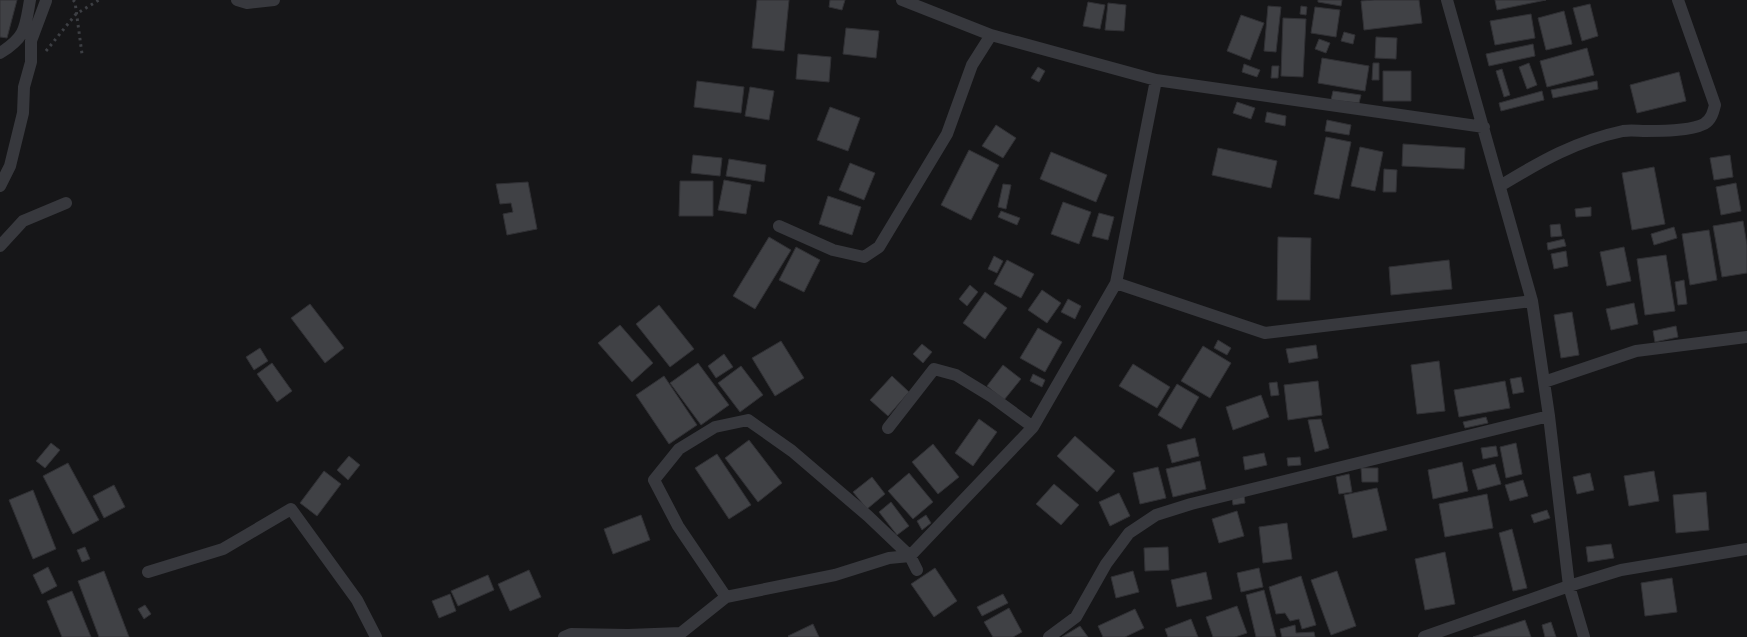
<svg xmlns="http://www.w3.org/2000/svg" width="1747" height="637" viewBox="0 0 1747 637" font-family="Helvetica,sans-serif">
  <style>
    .building { fill: #404145; stroke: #303034 }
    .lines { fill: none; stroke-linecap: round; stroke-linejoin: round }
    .path { stroke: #3d3f44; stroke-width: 3; stroke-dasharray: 2.5 4; stroke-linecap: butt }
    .street { stroke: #37383d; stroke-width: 12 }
  </style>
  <rect width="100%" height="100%" fill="#161618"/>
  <!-- building -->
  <path class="building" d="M0,0H17L7,38L0,37Z
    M757,0H789L784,51L752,48Z
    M830,0H845L842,10L829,7Z
    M1318,0H1342L1341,6L1318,2Z
    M1374,0H1419L1422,23L1364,30L1361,1Z
    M1495,0H1546L1497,10Z
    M1088,2L1105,5L1100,29L1083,26Z
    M1108,3L1126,5L1124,31L1105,30Z
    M1590,4L1598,36L1582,41L1573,8Z
    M1268,6L1281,7L1276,52L1264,51Z
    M1301,6L1307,7L1306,15L1300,14Z
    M1315,7L1340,10L1336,37L1311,33Z
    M1564,11L1572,44L1546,50L1538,18Z
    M1531,14L1535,38L1495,45L1490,21Z
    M1241,15L1264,23L1250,60L1227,51Z
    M1283,18L1306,19L1303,77L1281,76Z
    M846,28L879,31L876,58L843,54Z
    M1344,32L1355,35L1353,44L1341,41Z
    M1376,37L1397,38L1396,59L1375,58Z
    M1319,39L1330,43L1326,53L1315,49Z
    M1533,44L1535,56L1489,66L1486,54Z
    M1587,48L1594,75L1547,87L1540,61Z
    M798,54L831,57L829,82L796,79Z
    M1322,58L1369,66L1365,91L1318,83Z
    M1373,63H1379V80H1372Z
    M1529,63L1537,85L1527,89L1519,67Z
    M1244,64L1260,70L1257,77L1242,72Z
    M1272,66H1279L1278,78H1271Z
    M1038,67L1045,71L1039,82L1031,78Z
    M1502,69L1510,95L1504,97L1496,71Z
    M1383,71H1411V101H1383Z
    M1679,72L1686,101L1637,113L1630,85Z
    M697,81L744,87L741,113L694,107Z
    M1597,81L1598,89L1553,98L1551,90Z
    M750,87L774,91L769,120L745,116Z
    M1333,91L1361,95L1359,103L1331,100Z
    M1542,91L1544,100L1501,111L1499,103Z
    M1237,102L1255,108L1251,119L1233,113Z
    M830,107L860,118L848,151L817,140Z
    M1267,112L1286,116L1285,126L1265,122Z
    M1327,120L1351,125L1349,135L1325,131Z
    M996,125L1016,138L1003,158L982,146Z
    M1326,137L1351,142L1339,199L1314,194Z
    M1403,144L1465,148L1464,169L1402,166Z
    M1360,147L1383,152L1375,191L1351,186Z
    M1218,148L1277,161L1271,188L1212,175Z
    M969,150L999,165L971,220L941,205Z
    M1051,152L1107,175L1096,202L1040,179Z
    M693,155L722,158L720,176L691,173Z
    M1730,155L1733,177L1714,180L1710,158Z
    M729,159L766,165L764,182L726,176Z
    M850,163L875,173L864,200L839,190Z
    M1654,167L1665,224L1632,230L1622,173Z
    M1384,169L1397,170L1396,192H1383Z
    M724,180L751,185L746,214L718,210Z
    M680,181H713V216H679Z
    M528,182L537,229L507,235L503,214L513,212L511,203L500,204L496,184Z
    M1736,183L1741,211L1721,215L1716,187Z
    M1003,184L1011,185L1006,209L998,207Z
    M828,196L861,207L852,235L819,224Z
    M1063,202L1091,212L1079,244L1051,234Z
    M1591,207V216L1576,217L1575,209Z
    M1001,211L1020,218L1017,225L998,217Z
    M1099,213L1114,217L1108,240L1092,236Z
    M1743,221L1747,245V273L1722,277L1713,226Z
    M1560,224L1562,236L1551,237L1550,225Z
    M1674,227L1677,238L1654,245L1651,234Z
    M1709,230L1717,280L1690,285L1682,234Z
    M769,237L791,250L755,309L733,296Z
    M1278,237L1311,238L1310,300H1277Z
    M1564,239L1566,246L1548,250L1547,243Z
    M796,247L820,260L804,292L779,280Z
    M1624,247L1631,281L1607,286L1600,252Z
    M1566,251L1568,266L1554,269L1551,254Z
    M1666,255L1675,311L1645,315L1637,259Z
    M994,256L1003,261L997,273L988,269Z
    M1007,260L1034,274L1021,298L994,284Z
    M1449,260L1452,289L1391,295L1389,267Z
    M1684,280L1687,304L1678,305L1675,282Z
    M970,285L978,292L967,306L959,299Z
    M1042,290L1061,303L1047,323L1028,310Z
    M985,292L1007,308L985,339L963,323Z
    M1068,299L1081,306L1075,319L1061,312Z
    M1634,303L1638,324L1611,330L1606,309Z
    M310,304L344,348L325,363L291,318Z
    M659,305L694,349L670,367L636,324Z
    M1572,312L1579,355L1561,358L1554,315Z
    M620,325L653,363L632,382L598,343Z
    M1676,326L1678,337L1655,342L1653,331Z
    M1038,328L1062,342L1045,372L1020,358Z
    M1218,340L1231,348L1227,355L1214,348Z
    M781,341L804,378L775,396L752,358Z
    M922,344L932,352L923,363L913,354Z
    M1316,345L1318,358L1289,363L1286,349Z
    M1203,346L1231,363L1210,398L1181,381Z
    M260,348L268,361L254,370L246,357Z
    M724,354L733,367L716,378L708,366Z
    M1439,361L1445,411L1417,414L1411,365Z
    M272,363L292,391L277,402L257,374Z
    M698,363L729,405L701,425L670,383Z
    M1133,364L1170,387L1157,408L1119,386Z
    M1003,365L1021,379L1004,400L987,386Z
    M741,366L763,395L740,412L718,383Z
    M1033,374L1045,380L1042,387L1030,381Z
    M664,376L697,425L669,444L636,395Z
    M892,376L909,392L888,416L870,400Z
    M1521,377L1524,392L1513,394L1510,379Z
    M1318,381L1322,415L1288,420L1284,385Z
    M1505,381L1510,408L1459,417L1454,390Z
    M1277,382L1279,395L1271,396L1269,383Z
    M1177,384L1199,397L1181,429L1158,415Z
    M1261,395L1269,417L1233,430L1226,407Z
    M1486,417L1488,423L1465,428L1463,422Z
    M979,419L997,432L973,466L955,453Z
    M1321,419L1329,448L1315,452L1308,420Z
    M1075,436L1115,471L1097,492L1057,456Z
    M1195,438L1199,456L1172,463L1167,445Z
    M749,440L782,483L758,502L725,458Z
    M51,443L60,450L45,468L36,461Z
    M1516,443L1522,474L1506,478L1500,447Z
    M933,444L959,477L938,494L912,462Z
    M1496,446L1498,456L1483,459L1481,448Z
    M1264,453L1267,465L1245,470L1243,457Z
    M717,454L751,505L729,519L695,468Z
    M349,456L360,465L348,480L337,470Z
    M1300,457L1301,465L1288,466L1287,458Z
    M1200,461L1206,489L1173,497L1166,469Z
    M1462,462L1468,491L1433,499L1428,470Z
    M68,463L99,520L73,534L43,476Z
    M1495,464L1501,484L1478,490L1472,470Z
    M1158,467L1166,498L1140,504L1133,473Z
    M1361,468H1378V482H1362Z
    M324,471L341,484L317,516L300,503Z
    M1654,471L1659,501L1629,506L1624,476Z
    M909,473L933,502L913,519L888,491Z
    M1590,473L1594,490L1577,494L1573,477Z
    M1349,474L1352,492L1339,494L1336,477Z
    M872,477L885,494L867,509L853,492Z
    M1523,480L1528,496L1510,501L1505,485Z
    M1054,484L1079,505L1061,525L1036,504Z
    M114,485L125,507L104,518L93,496Z
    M1377,488L1387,530L1353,538L1344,495Z
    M33,490L56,549L33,559L9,500Z
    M1706,492L1709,530L1676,533L1673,495Z
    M1119,493L1130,516L1110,526L1099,502Z
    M1487,494L1493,528L1445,537L1439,504Z
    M1244,495L1245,503L1233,505L1232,497Z
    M891,502L909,526L897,535L879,512Z
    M1547,510L1550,518L1534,523L1531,515Z
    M1237,511L1244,536L1219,543L1212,519Z
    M641,515L650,540L613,554L604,529Z
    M926,515L931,523L922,530L917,521Z
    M1287,523L1292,559L1263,563L1259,527Z
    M1512,529L1527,588L1513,591L1499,533Z
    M1611,544L1614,558L1588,562L1586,547Z
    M85,547L90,559L82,562L77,550Z
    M1168,547L1169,570L1145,571L1144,548Z
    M1445,552L1455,604L1425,610L1415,559Z
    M48,567L57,586L42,594L33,575Z
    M935,568L957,601L934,617L911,584Z
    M1259,568L1263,587L1241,592L1237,573Z
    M529,570L541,597L510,611L498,584Z
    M104,571L129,637H99L78,581Z
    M1133,571L1139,592L1116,598L1111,577Z
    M1337,571L1356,626L1331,635L1311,580Z
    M1206,572L1212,599L1177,607L1171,580Z
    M488,575L494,590L458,606L451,591Z
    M1301,576L1316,625L1302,629L1299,619L1290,621L1285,613L1276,614L1269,587Z
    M1672,578L1677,612L1645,616L1641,583Z
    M1264,590L1276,637H1256L1246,595Z
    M72,591L91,637H62L47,601Z
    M450,594L456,611L439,618L432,601Z
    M1003,594L1008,603L982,616L977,607Z
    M145,605L151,614L144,619L138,609Z
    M1237,606L1247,633L1235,637H1213L1206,617Z
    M1009,608L1022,632L1013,637H993L984,622Z
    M1135,609L1144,628L1125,637H1103L1098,626Z
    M1191,619L1198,637H1168L1165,629Z
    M1525,620L1531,637H1473Z
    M1551,622L1556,637H1545L1542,625Z
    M813,624L819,637H789L788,636Z
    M1295,625L1296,633L1314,632L1315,637H1282L1280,629Z
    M1080,626L1088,637H1062Z"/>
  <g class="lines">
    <!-- path -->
    <path class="path" d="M73,0L75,2L82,54
      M46,51L76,14L99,0"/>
    <!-- street -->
    <path class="street" d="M237,0L247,3L274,0
      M902,0L991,35L1156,80L1484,127
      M1447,0L1532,301L1549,416L1569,586L1584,637
      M0,53C26,37 25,28 30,0
      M0,186L10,166L23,113L24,87L31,62V41L46,1
      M1500,186C1541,161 1576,141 1623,131C1631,130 1639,131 1646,131C1662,131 1690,131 1704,124C1711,120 1713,113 1715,105L1678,0
      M779,226L833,250L864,257L879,247L947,134L972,65L991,35
      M0,246L23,221L66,203
      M1116,283L1265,333L1532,301
      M1544,382L1636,351L1747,337
      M888,428L934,369L956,375L992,397L1033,427
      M148,572L223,549L291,509L357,600L376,637
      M726,597L678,526L654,480L679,449L715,427L748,420L792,451L868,516L910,556L917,570
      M564,637L571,634L628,635L681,633L726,597L835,575L889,558L910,556L1033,427L1116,283L1156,80
      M1049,637L1076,617L1106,564L1129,533L1156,515L1191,504L1549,416
      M1424,637L1569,586L1621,570L1747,549"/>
  </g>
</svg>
